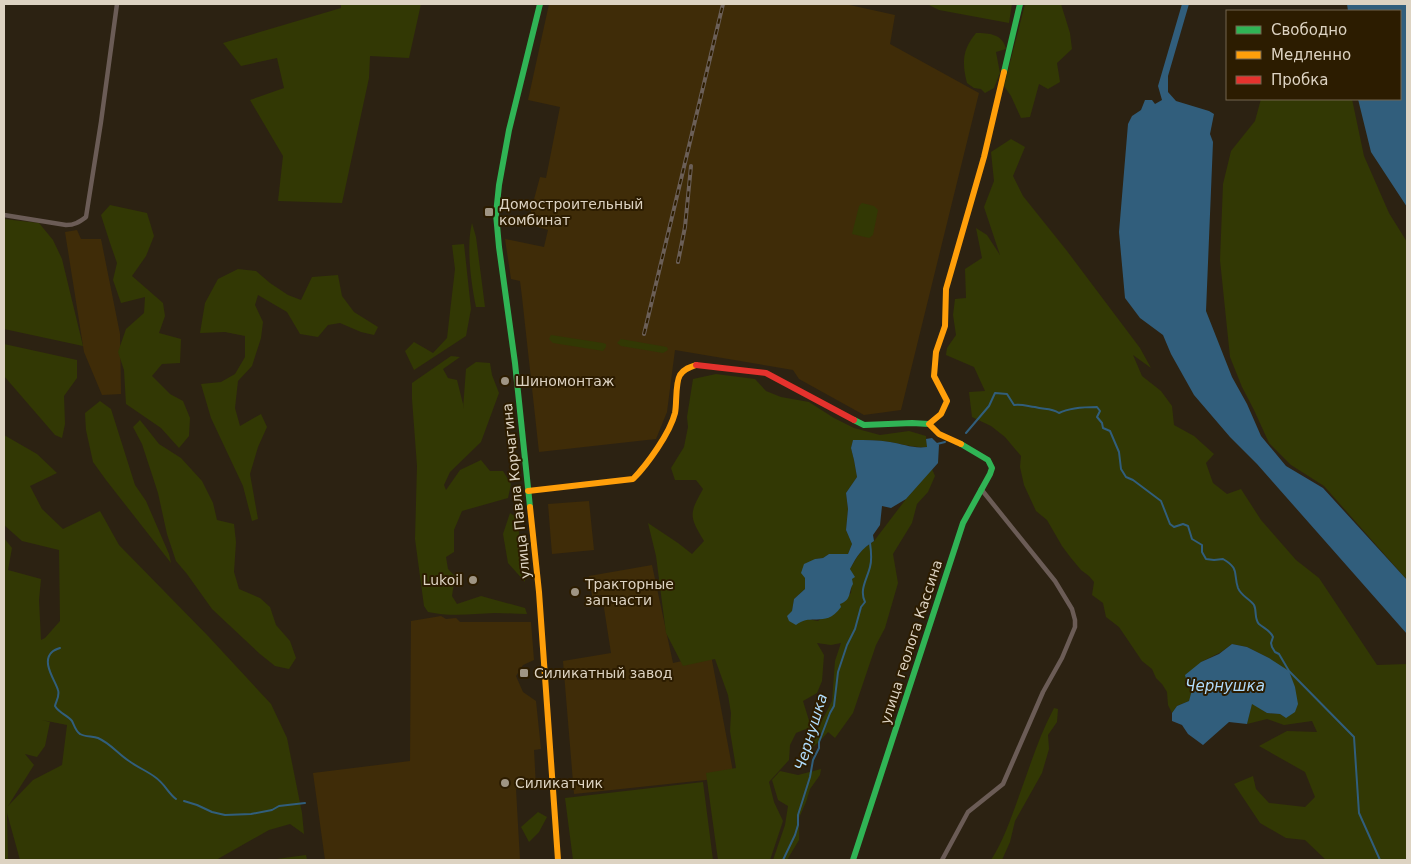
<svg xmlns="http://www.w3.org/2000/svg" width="1411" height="864" viewBox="0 0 1411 864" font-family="'DejaVu Sans',sans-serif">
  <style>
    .built { fill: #3f2c08 }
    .green { fill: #323804; fill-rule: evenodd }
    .water { fill: #315e7c }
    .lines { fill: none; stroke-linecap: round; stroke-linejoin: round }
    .stream { stroke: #315e7c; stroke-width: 2 }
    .street { stroke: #6b5c56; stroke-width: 4.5 }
    .fast { stroke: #30b455; stroke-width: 6 }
    .slow { stroke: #ff9f0a; stroke-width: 6 }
    .jam { stroke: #e5322d; stroke-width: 6 }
    .rail-casing { stroke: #6b5f57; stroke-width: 4 }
    .rail { stroke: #2c1c00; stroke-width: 2; stroke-dasharray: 5.5; stroke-linecap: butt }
    .poi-dot { fill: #9f9584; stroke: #2c1c00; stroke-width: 2 }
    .labels { text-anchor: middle; stroke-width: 4; stroke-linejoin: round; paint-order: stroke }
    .poi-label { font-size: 14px; fill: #ddd3c2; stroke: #2c1c00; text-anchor: start }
    .street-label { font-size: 14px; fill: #ddd3c2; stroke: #2c1c00 }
    .water-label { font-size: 15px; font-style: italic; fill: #b0dcfd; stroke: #2c1c00 }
  </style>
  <rect width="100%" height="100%" fill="#2c2212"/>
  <!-- built -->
  <path class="built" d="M549,4H845L895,15L890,44L979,93L901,410L864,415L799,379L793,370L675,350L667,412L656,439L539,452L522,297L520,281L511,279L505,239L544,247L548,230L532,225L533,220L529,218L540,177L546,178L560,107L528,100Z
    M77,230L81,239H101L120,334L121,394L102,395L84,352L65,232Z
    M589,501L594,550L552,554L548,504Z
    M652,565L673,663L711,655L734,777L574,794L563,661L611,653L602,595L592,596L589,576Z
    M441,616L446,619L456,618L460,622H531L534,660L523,665L516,676L523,692L536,701L541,749L534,750L536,787L516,789L520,860H325L313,773L410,761L411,621Z"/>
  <!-- green -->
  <path class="green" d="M341,4H421L409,58L370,56L369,78L342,203L278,201L283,156L250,100L284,88L277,58L241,66L223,43L341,8Z
    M927,4H1012L1009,23L939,10Z
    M1025,4H1061L1070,33L1072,49L1057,63L1060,82L1048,89L1039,84L1030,117L1021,118L1011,96L1004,86Z
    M976,33C989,33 1003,34 1006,49L996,52L1000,73L994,88L985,93L981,89L974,88L967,83C962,63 962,50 976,33Z
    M1261,99H1352L1364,156L1389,213L1407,242V580L1324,486L1291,465L1269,443L1254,410L1242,387L1230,357L1220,260L1223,184L1231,151L1255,121Z
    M1011,139L1025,147L1013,176L1023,196L1067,251L1140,348L1151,368L1133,355L1142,376L1161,391L1172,406L1174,425L1194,436L1214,454L1206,463L1213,483L1227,494L1241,489L1261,520L1296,560L1319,578L1377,665L1407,664V860H1326L1305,840L1286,838L1260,823L1234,784L1253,776L1256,789L1269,803L1305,807L1315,797L1305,772L1259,746L1287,731L1317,732L1312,721L1284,725L1267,719L1247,724L1252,703L1267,713L1280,714L1286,718L1269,658L1247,647L1232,644L1221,652L1201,662L1189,701L1177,706L1172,713L1168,705L1167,692L1162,684L1156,678L1152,669L1142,661L1119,627L1106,617L1103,603L1092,595L1094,582L1089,576L1081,570L1071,558L1062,546L1047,520L1036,511L1024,485L1020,467L1021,456L1005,437L991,426L972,417L969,392L985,391L974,367L946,355L947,348L956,335L953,315L955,299L966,298L965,269L982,258L976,228L987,235L1000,255L984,207L994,181L991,152Z
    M862,203L874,206L878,210L873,235L869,238L852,234L859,206Z
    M110,205L147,213L154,236L146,256L132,276L163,303L165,316L159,333L181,339L180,363L162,364L152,376L170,394L183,401L190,418L189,436L179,448L161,428L126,404L124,370L118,352L126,329L144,313L145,297L121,303L113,280L117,263L110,243L101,215Z
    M4,219L39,223L53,240L62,259L83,346L4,329Z
    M472,223L476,237L485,307H476C471,283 466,246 472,223Z
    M464,244L471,309L466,336L414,370L405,351L414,342L433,353L447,338L455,269L452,245Z
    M238,269L256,271L270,283L288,295L301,300L312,277L338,275L342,296L354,312L378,327L374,335L361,332L340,323L328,325L318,337L300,334L287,312L258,295L255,305L263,322L261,338L252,366L238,381L235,408L240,426L261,414L267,427L258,447L250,474L258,519L252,521L243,486L211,418L201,384L221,382L235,374L245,357V336L225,332L200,333L205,303L218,279Z
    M551,335L603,343L606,344V347L603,351L553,343L549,339Z
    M621,339L667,347L668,350L663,353L621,346L617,343Z
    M4,344L77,360V378L64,396L65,424L62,438L55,435L4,376Z
    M451,356L460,357L443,369L448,378L457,380L463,404V409L466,369L476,362L490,363L492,375L499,393L481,442L450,472L444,485L446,490L460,470L481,460L490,471H503L511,484L508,498L462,511L454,530V552L446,557L448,569L455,576L452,596L457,604L481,596L525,608L527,614C517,614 506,613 495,613C472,614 451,617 428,612L424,606L415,539L417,466L412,399V383Z
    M716,374L755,379L766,391L781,397L809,402L834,418L854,428L880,435L909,431L926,436L927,447C914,448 903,444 890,442C878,440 866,440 853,440L851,448L854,460L857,477L846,493L848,509L846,530L852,544L848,554H829L823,558L815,559L805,578V589L794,599L792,611L800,622L807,619L818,621L851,593L852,579L850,569L857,557L864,548L874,541L906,499L932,469L935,476L928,492L917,504L912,523L893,554L898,583L885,628L876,645L853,713L835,738L828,732L819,742L806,752L832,701L835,661L841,643L831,645L817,643L824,655L822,681L817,693L803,701L811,727L796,733L790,745L789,760L769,782L774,802L783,821L770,860H718L706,773L736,768L730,731L731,713L728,695L715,659L683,666L666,633L656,556L648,523L678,543L692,554L704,541C689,516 689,514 703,489L696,480H675L671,468L684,447L688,427L687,417L693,379Z
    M100,401L111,409L135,485L146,501L169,554L171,563L106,480L93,462L86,430L85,413Z
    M140,420L159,444L181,458L202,481L213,503L217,520L234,524L236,542L234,572L239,589L260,598L270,607L276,625L290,641L296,658L289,669L275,666L260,654L212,609L187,574L176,561L167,534L158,493L142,444L133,427Z
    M4,435L37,454L57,473L30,486L42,509L63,529L100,511L119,545L208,636L271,704L287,738L302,813L304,834L290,824L269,830L216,860H20L7,813L8,860H4V538L12,548L8,570L41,579L39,600L41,640L45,638L60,621L59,550L22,541L4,525ZM42,720L67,725L62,765L33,780L8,806L34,765L25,754L37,757L45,746L50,722Z
    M510,513L516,517L524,559L525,582L508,563L503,534Z
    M1054,708L1058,709L1057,722L1048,735L1049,749L1042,773L1015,821L1010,842L1002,860H991C1004,840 1011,818 1019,796C1030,766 1039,736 1054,708Z
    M821,769L820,775L810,789L806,802L799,818V840L787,860H773L785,825L788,806L778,800L772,780L780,771L798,775Z
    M703,782L713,860H573L565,798Z
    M538,812L547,817L539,832L529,842L521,827Z
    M306,855L307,860H269Z"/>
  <!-- water -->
  <path class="water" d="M1182,4H1189L1168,76V92L1176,101L1209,111L1214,114L1210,134L1213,142L1206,311L1232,377L1247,404L1261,436L1286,466L1323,488L1407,580V634L1257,464L1230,437L1194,395L1171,354L1163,335L1140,318L1125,298L1119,232L1128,124L1132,116L1141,110L1145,100H1152L1155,104L1162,100L1158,86Z
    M1347,4H1407V207L1371,152L1358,99H1400V11H1348Z
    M932,438L939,445L938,463L906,499L891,508L882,506L880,525L873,535L874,541C861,549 857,556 850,569L855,577L852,579L853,584C848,592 852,600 840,604L841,607C825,629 812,612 796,625L789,621L787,616L792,611L794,599L805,589V578L801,573L804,564L815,559L823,558L829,554H848L852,544L846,530L848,509L846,493L857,477L854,460L851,448L853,440C866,440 878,440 890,442C903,444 914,449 927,447L926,439Z
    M1232,644L1247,647L1269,658L1289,671L1295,687L1298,704L1295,712L1286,718L1280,714L1267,713L1252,704L1247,724L1229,722L1203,745L1188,734L1182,725L1172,721V713L1177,706L1189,701L1193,686L1187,682L1185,675L1201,662L1219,654Z"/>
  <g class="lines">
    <!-- stream -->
    <path class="stream" d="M966,433L989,406L995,393L1007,394L1014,405C1022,404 1027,406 1035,407C1044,410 1050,407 1059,413C1069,408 1085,407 1097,407L1100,411L1097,417L1102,423L1103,428L1110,431L1119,452L1121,469L1126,477L1133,480L1161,501L1170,524L1174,527L1183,524L1188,526L1192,539L1202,545V552L1206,559L1214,560L1223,559C1240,569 1233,573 1238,588C1241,596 1250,599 1254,605C1257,611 1254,619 1259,624C1265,629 1270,630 1273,637L1271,643L1272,647L1275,652L1279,654L1289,671L1354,737L1359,813L1380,860
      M937,444L945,442
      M60,648C57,649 54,650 52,652C41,662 55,680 58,690C60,696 56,701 55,706C59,713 67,715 72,721C74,725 76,732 80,734C85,737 93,736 98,738C110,743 118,754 129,761C137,767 147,771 155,777C165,784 168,793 176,799
      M184,801L197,805L212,812L225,815L251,814L272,810L279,806L305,803
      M783,860L795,835L798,825V815L810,777L813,760L819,748V742L830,713L834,706L838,672L847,645L855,629L861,607L865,602C859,590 867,579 870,567C872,560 871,550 870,543"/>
    <!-- street -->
    <path class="street" d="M4,215L66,225C75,225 79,222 86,217L101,122L117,4
      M942,860L968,812L1003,784L1043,692L1062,658L1075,627V620L1072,609L1055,581L981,489"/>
    <!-- fast -->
    <path class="fast" d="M1004,72L1020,4
      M854,420L864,425L912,423L929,424
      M530,507L515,363L499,247L496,214L499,185L509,130L540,4
      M853,860L963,523L990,474L992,468L988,460L961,444"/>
    <!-- slow -->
    <path class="slow" d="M961,444L939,434L929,424L941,414L947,401L934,376L936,352L945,326L946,289L984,157L1004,72
      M528,491L633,479C647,465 670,433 675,413C677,404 675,383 680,375C684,369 690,367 696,365
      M530,507L539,592L558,860"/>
    <!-- jam -->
    <path class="jam" d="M696,365L766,373L854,420"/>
    <!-- rail casing -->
    <g class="rail-casing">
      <path id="rail" d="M678,262L685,227L691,166
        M644,334L723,4"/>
    </g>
    <!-- rail -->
    <use href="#rail" class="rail"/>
  </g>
  <!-- markers -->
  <g class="poi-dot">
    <rect x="484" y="207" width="10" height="10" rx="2.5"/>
    <circle cx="505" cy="381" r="5"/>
    <circle cx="473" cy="580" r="5"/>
    <circle cx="575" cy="592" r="5"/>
    <rect x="519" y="668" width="10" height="10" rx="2.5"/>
    <circle cx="505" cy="783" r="5"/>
  </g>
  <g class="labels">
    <!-- poi labels -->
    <g class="poi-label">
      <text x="499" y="209">Домостроительный<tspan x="499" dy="16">комбинат</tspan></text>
      <text x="515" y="386">Шиномонтаж</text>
      <text x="463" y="585" text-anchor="end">Lukoil</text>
      <text x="585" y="589">Тракторные<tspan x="585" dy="16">запчасти</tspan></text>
      <text x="534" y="678">Силикатный завод</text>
      <text x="515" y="788">Силикатчик</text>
    </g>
    <!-- street labels -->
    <g class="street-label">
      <text transform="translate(516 491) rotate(-96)" y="5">улица Павла Корчагина</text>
      <text transform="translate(911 642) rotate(-72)" y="5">улица геолога Кассина</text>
    </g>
    <!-- water labels -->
    <g class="water-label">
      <text x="1225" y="691">Чернушка</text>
      <text transform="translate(811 732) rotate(-73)" y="5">Чернушка</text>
    </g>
  </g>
  <!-- border -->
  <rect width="1411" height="864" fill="none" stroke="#ddd3c2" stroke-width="10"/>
  <!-- legend -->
  <rect x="1226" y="10" width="175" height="90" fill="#2c1c00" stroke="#73654e"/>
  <rect x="1236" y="26" width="25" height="8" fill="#30b455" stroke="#73654e"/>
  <text x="1271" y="35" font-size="15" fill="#ddd3c2">Свободно</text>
  <rect x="1236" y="51" width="25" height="8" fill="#ff9f0a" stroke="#73654e"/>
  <text x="1271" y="60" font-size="15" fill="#ddd3c2">Медленно</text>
  <rect x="1236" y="76" width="25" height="8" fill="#e5322d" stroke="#73654e"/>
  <text x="1271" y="85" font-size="15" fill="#ddd3c2">Пробка</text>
</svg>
